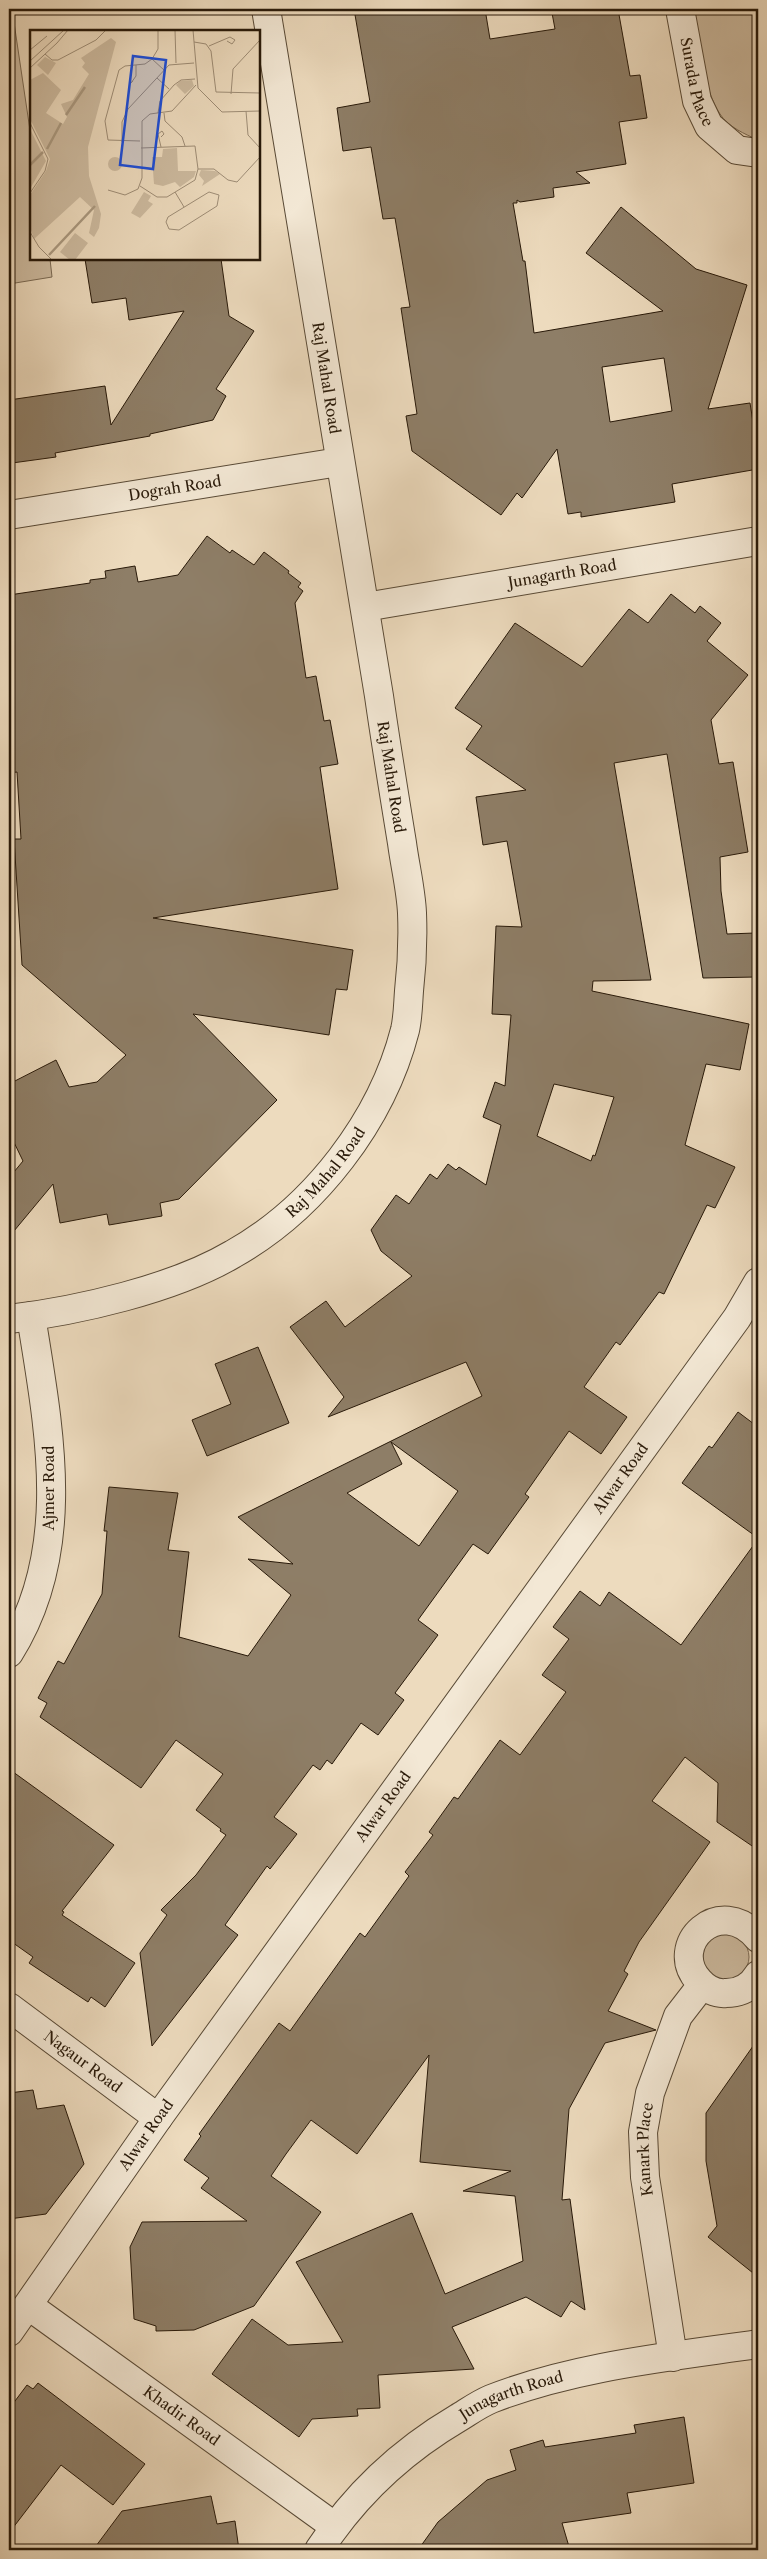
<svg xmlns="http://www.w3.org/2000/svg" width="767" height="2559" viewBox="0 0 767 2559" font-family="'Libre Caslon Text',serif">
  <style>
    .green { fill: #ccba9f; stroke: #7a6a54 }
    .building { fill: #8e7e67; stroke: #281909; fill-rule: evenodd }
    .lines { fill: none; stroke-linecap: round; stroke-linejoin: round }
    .minor-casing { stroke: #594a36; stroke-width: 30 }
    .minor { stroke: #f3e8d5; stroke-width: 28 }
    .labels { text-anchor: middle; stroke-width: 5; stroke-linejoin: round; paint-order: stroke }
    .street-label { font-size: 15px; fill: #281909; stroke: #f3e8d5 }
    .inset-river { fill: none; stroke: #aa9980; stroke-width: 2.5 }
    .inset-road { fill: none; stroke: #9e8d76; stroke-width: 1 }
    .view { fill: #1d4ed8; fill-opacity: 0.15; stroke: #1d4ed8; stroke-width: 2.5 }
    .inset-edge { fill: none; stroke: #281909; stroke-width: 2.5 }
  </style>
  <rect width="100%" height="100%" fill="#eddbbe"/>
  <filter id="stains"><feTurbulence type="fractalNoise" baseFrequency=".004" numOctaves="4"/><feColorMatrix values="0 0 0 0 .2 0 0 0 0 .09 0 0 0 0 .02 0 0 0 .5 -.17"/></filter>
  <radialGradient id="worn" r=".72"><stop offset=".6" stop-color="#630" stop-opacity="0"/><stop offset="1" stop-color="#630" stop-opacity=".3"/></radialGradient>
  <!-- green -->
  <path class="green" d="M9,9H12L31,137V259H50L52,277L9,284Z
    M694,9H758V140C745,134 728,127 720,114C705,93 695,35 694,9Z
    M703 1957a23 23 0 1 1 46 0a23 23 0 1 1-46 0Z"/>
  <!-- building -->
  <path class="building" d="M354,9H485L490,39L555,29L552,13L555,12L554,9H618L630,76L640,75L647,118L619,122L626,164L576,172L590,183L553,188L554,197L520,202L517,200V203H513L523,261H525L534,333L663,311L586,253L621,207L696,269L747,285L708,409L750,403L758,454V469L672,484L675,502L581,517V512L568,514L557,449L522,498L517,493L501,515L412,451L406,416L417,414L401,308L410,307L395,218L383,219L371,147L343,151L337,108L370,102ZM664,358L672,411L610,422L602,367Z
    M85,259H221L229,316L254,331L216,389L226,396L213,420L150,434V436L55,453L56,457L12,463L9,441V400L105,386L111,425L184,311L129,320L126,298L92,303Z
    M207,536L230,553L232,550L254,565L264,552L289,571L288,573L301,583L298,587L303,591L295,603L306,678L316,676L324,721L330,720L338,764L320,767L338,889L153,918L353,950L347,990L336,989L329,1035L193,1014L277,1100L179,1199L160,1203L162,1216L109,1225L107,1214L60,1223L53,1184L9,1237V1178L23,1161L9,1132V1084L56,1060L69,1087L97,1082L126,1055L22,965L14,839H21L17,772L9,773V595L90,583V580L106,578L105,571L135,566L138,582L178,575Z
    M671,594L695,613L700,606L721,623L707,641L748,675L711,720L719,764L733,762L748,852L720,857L721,891L727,934L755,933L756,977L703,978L667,754L614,763L651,980L593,981L592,991L749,1024L740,1070L706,1064L685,1145L735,1167L715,1208L707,1205L664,1294L659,1292L620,1345L616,1342L584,1387L627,1417L601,1454L569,1431L525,1494L529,1497L488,1554L473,1544L418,1620L438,1635L395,1693L404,1700L378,1735L361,1723L332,1764L327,1760L320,1770L313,1765L274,1817L297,1834L270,1869L267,1866L225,1925L238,1935L152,2046L140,1953L167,1915L161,1910L196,1875L226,1835L220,1831L221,1829L196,1810L223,1774L176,1740L141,1788L40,1717L47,1703L38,1698L58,1661L64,1664L102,1594L107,1531H104L109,1487L178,1493L168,1550L189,1552L179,1637L248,1656L291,1595L248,1559L293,1564L238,1517L482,1396L466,1362L328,1417L344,1397L290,1327L326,1301L345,1327L412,1276L381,1251L371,1230L396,1195L409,1204L430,1174L437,1179L448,1164L456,1170L459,1167L486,1185L501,1125L483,1117L495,1082L505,1086L511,1015L492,1014L496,926L522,927L507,841L483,845L476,797L526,790L466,749L482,726L455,708L515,623L582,667L629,609L648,623ZM554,1084L614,1097L595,1156L593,1155L591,1161L537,1136ZM391,1442L458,1491L419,1546L347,1493L402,1464Z
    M258,1347L289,1423L207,1456L192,1420L231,1404L215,1364Z
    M738,1412L758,1427V1538L682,1483L709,1446L712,1448Z
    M758,1539V1850L717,1822L718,1783L685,1757L652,1801L710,1842L639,1942L624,1971L628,1974L608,2011L656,2030L605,2043L569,2109L562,2200L570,2199L585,2310L571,2301L561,2317L526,2297L452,2327L474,2369L378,2375L380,2408L357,2409L358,2416L312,2419L299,2437L212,2374L252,2319L288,2345L343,2342L296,2262L412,2213L445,2294L523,2261L515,2196L463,2191L511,2171L420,2162L429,2055L357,2154L311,2120L286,2154L271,2176L321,2212L254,2306L194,2330L156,2331V2326L134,2319L130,2247L142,2222L247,2221L201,2188L209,2178L184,2160L201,2136L199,2134L279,2023L290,2031L360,1933L365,1937L409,1876L405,1872L433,1835L429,1832L454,1797L458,1799L500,1740L520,1755L566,1692L542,1675L569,1639L553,1627L580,1591L600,1606L609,1592L681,1645Z
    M9,1769L114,1845L62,1911L64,1912L62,1915L135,1963L105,2007L91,1997L88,2002L29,1963L33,1957L9,1940Z
    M758,2039V2277L708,2237L717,2226L706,2161V2113Z
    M33,2090L37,2109L64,2105L84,2164L46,2214L9,2219V2093Z
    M38,2383L145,2464L113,2505L61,2465L9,2533V2409L27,2385L33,2389Z
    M684,2417L694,2483L627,2493L631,2513L562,2523L570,2550H418L438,2522L487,2480L516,2470L510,2450L543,2440L545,2447L636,2433L634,2425Z
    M211,2496L217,2524L235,2521L239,2550H93L122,2511Z"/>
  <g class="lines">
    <!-- minor casing -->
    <g class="minor-casing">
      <g id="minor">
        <path id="s1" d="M680,9L697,101L709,126L737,150L758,153"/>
        <path id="s2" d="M9,515L339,462"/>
        <path id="s3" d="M365,607L758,541"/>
        <path id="s4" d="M9,1319C77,1311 174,1289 233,1254C315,1208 382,1120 405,1030C408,1017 408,1004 409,991C412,965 413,938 412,913C411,890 405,866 402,843C394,794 386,745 379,696C343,467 303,238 266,9"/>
        <path d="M9,1653C74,1550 49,1429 31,1316"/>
        <path d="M758,1938C720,1893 666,1945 699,1981C706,1989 716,1994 726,1993C740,1993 751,1987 758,1975"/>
        <path id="s5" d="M9,2007L158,2118"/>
        <path id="s6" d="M29,2306L334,2526"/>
        <path id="s7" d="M9,2332L158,2118L737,1318L758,1282"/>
        <path id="s8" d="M673,2357L645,2177L643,2132L650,2093L678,2016L702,1985"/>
        <path id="s9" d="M319,2550C354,2496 402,2451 458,2418C468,2412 479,2404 491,2399C575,2366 669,2357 758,2344"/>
      </g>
    </g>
    <!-- minor -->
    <use href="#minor" class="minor"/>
  </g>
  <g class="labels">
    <!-- street labels -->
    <g class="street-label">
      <text dy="5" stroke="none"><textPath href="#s1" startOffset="75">Surada Place</textPath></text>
      <text transform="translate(326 378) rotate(81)" y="5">Raj Mahal Road</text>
      <text dy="5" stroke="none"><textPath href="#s2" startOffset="168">Dograh Road</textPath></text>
      <text dy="5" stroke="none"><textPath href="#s3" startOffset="200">Junagarth Road</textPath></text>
      <text transform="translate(391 777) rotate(81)" y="5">Raj Mahal Road</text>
      <text dy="5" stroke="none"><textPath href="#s4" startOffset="359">Raj Mahal Road</textPath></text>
      <text dy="5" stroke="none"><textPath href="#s7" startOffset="1050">Alwar Road</textPath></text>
      <text transform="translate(49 1488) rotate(-90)" y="5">Ajmer Road</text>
      <text dy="5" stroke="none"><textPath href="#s7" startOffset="645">Alwar Road</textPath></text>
      <text dy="5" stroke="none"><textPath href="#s5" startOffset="92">Nagaur Road</textPath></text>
      <text dy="5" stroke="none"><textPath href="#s7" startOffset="240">Alwar Road</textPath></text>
      <text dy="5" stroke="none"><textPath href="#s8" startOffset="210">Kanark Place</textPath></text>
      <text dy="5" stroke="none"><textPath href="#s9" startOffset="252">Junagarth Road</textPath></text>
      <text dy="5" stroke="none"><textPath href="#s6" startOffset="188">Khadir Road</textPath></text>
    </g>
  </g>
  <!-- overview -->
  <g transform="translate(30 30)">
    <rect width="230" height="230" fill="#eddbbe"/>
    <path d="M81,8L86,12L58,117L59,146L71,184L69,198L64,207L59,203L64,180L50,167L4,209L0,197V165L16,141L20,129L0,89V50L13,43L31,60L16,83L33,94L37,87L31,74L43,70L59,44L52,37L55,33L51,28ZM15,27L26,33L18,45L7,35ZM162,50L164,56L155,64L146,55L150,51ZM0,99L16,131L0,159ZM147,118L148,141H166L164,147L150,157L145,152L133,156L124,154L122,127H132L133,119ZM78 134a7 7 0 1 1 14 0a7 7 0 1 1-14 0ZM171,140L185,141L190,144L172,156L174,151L169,145ZM114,162L121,166L118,171L123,174L110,188L101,183ZM45,203L58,213L45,230H40L30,222Z" fill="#ccba9f"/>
    <path class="inset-river" d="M36,85L55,57M17,119L31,93M0,135L13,122M19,225L65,176"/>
    <path class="inset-road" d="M145,0L146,33M163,0L168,58L192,82L230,81M164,12L176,14L181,21L186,62L230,63M27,13L38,0M179,16L200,7L205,10L202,14L197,11M0,20L17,6M15,24L22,30H28L66,10L76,0M122,29L134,40M0,31L34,0M0,38L27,13M127,48L139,59M103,51L101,53L106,46V35M201,64L203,39L230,10M216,81L218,105L230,118M128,83L130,71L144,55L151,50L165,49M134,83L135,91L152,107L155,116M0,93L18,129L15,141L0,163M131,107L134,104L132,101L128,104L131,117M110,111L78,110L75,91L89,40L95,36L115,34L122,29L128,19V0M92,112V92L98,79L139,35L164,33M168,139H184L198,150L207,152L230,127M110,156L127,167H137L165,150L168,139L165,116L111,118M78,160L95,165L108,159L112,148V91L120,84L142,81L166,55M145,162L154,177M179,162L189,165L187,176L149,200L139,199L136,192L138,187ZM0,202L9,217L22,230"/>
    <path class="view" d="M103,26L136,30L123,139L90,135Z"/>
    <rect width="230" height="230" class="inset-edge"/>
  </g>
  <!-- margin -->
  <rect width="767" height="2559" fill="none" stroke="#eddbbe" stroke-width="30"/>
  <rect x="10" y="10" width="747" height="2539" fill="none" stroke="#281909" stroke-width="2.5"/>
  <rect x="15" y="15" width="737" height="2529" fill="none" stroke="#281909"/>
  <rect width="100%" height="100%" filter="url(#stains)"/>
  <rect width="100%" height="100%" fill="url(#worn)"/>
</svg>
